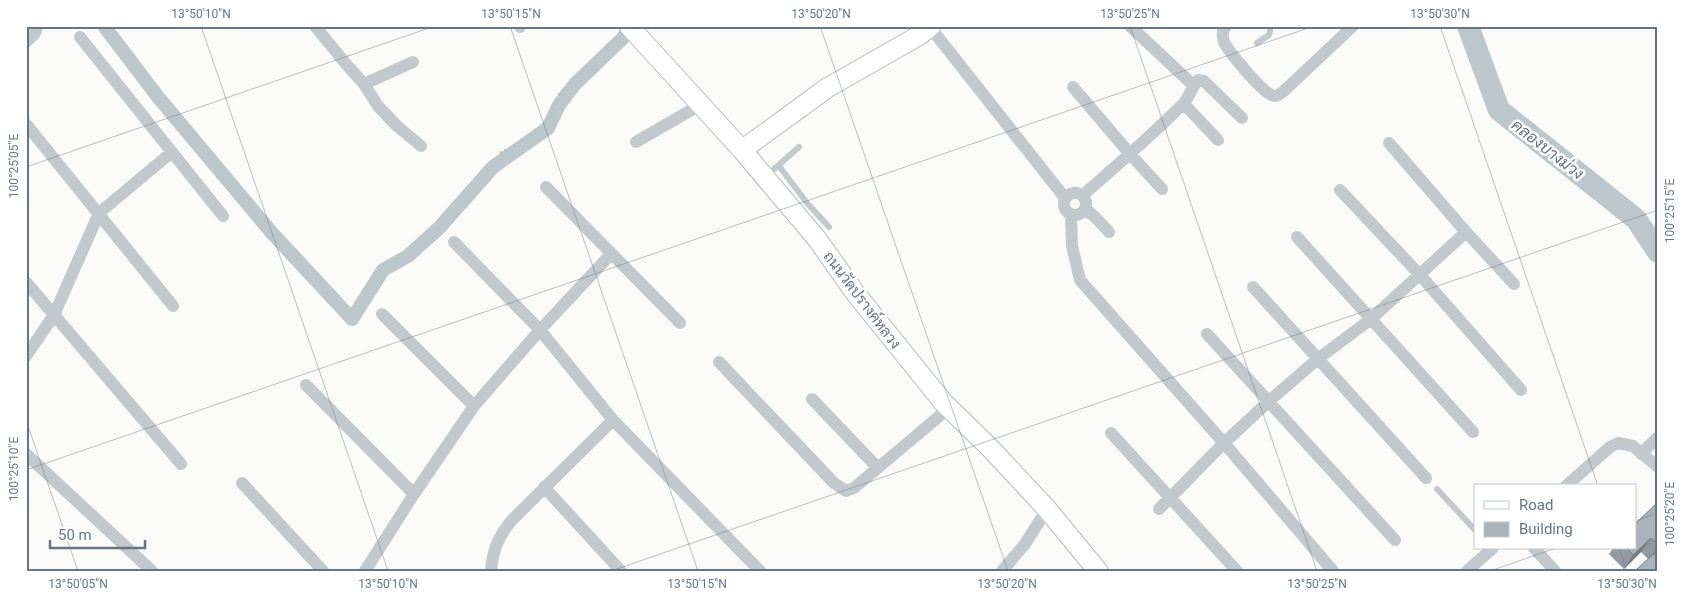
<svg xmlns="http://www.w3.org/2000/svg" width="1684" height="597" viewBox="0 0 1684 597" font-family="Roboto,Sarabun,sans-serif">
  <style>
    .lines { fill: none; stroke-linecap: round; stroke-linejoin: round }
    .canal { stroke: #bbc7cb; stroke-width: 14 }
    .river { stroke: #bbc7cb; stroke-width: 22 }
    .secondary-casing { stroke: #b3babf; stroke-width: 21 }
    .path { stroke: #bbbfc2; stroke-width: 2.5; stroke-dasharray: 2.5 2.5; stroke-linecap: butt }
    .lane { stroke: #c3c8cc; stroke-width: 6 }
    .street { stroke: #c3c8cc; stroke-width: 12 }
    .secondary { stroke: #fff; stroke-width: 19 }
    .wall { fill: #929a9f }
    .shaded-wall { fill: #777d82 }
    .building { fill: #aab3b9; stroke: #777d82 }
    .ticks { fill: none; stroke: #657683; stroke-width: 1; stroke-opacity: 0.45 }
    .labels { text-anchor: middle; stroke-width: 5; stroke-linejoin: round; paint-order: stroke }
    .street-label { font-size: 15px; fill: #657683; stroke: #fff }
    .water-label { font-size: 16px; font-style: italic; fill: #60757c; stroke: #fff }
    .neatline { fill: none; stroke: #657683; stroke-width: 2 }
    .ticks-label { font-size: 12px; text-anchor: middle; fill: #657683 }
  </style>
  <rect width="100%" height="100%" fill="#fafaf8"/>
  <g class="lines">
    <!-- canal -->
    <path class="canal" d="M104,26L158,97L272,233L352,319L383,270L408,256L439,228L493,167L548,128L559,105L575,84L622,39L632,26"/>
    <!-- river -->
    <path class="river" d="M1468,26L1499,110L1636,219L1658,252"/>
    <!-- secondary casing -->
    <g class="secondary-casing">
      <path id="secondary" d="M629,26L742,150L817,239L856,294L943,402L991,449L1047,509L1098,571
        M742,150L827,88L920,35L931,26"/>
    </g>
    <!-- path -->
    <path class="path" d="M500,153C517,144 537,133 549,118C553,112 556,100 560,93L618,36"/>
    <!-- lane -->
    <path class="lane" d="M1257,43L1269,35L1271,26
      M779,166L807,203L829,227
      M765,177L799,147
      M1437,489L1475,530"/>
    <!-- street -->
    <path class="street" d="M315,26L346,64L364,84L378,106L396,125L421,146
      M1130,26L1193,85
      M1226,26L1223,30C1223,35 1222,38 1224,42C1229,52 1265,96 1274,96C1280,96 1284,91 1287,88L1353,26
      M520,27V26
      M930,27L1065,198
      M80,37L223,216
      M26,42C31,37 38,33 36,26
      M364,84L413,62
      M1073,87L1130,154L1162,189
      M1184,104L1218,140
      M26,124L173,306
      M636,142L700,105
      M1389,143L1466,232L1514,284
      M546,187L680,323
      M1340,190L1420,275L1521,390
      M1064 204a11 11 0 1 1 22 0a11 11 0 1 1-22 0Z
      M1083,195C1116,166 1150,137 1181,106C1189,99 1191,88 1198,80L1204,81L1242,118
      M1085,209L1095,217L1109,232
      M1071,215L1072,246L1080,280L1224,443L1333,571
      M1297,237L1473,432
      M454,242L540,330L613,420L760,571
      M26,282L181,464
      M1253,287L1426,478
      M382,314L474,406
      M1207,334L1395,540
      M26,356L54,315L99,213L172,152
      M719,362L834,483L846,491L854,488L949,408
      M306,385L414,494
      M812,399L878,468
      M1111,433L1237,571
      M26,454L152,571
      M1641,454L1658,437
      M242,483L323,571
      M1566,486L1610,447L1618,443L1633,446L1658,467
      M544,487L621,571
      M1159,509L1224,443L1268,402L1319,358L1371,319L1466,232
      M1534,548L1555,571
      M365,571L414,494L474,406L540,330L611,254
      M491,571C493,549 498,537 512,520L613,420
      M1002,571L1025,544L1047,509
      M1467,571L1493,548"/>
    <!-- secondary -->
    <use href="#secondary" class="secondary"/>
  </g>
  <!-- wall -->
  <path class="wall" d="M1658,502V571H1636L1648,559L1641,552L1624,569L1609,554L1613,548H1635Z"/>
  <!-- shaded-wall -->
  <path class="shaded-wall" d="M1651,538L1641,552L1624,569L1633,555Z
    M1658,547V552L1648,560Z"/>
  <!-- building -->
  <path class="building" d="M1658,502V545L1651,538L1633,555L1627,548H1635V524Z
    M1658,550V571H1639L1637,569Z"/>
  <!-- ticks -->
  <path class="ticks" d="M201,26L388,571M510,26L698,571M820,26L1008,571M1130,26L1317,571M1440,26L1598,486M26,167L435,26M26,420L78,571M26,470L1314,26M1635,521L1658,513M1619,548L1627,571M611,571L1658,210M1490,571L1556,548"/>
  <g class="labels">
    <!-- street labels -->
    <g class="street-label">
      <text transform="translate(862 300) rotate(53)" y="5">ถนนวัดปรางค์หลวง</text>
    </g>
    <!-- water labels -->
    <g class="water-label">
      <text transform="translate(1548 149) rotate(38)" y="6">คลองบางม่วง</text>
    </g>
  </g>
  <!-- border -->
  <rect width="1684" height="597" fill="none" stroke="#ffffff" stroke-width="55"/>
  <!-- legend -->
  <rect x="1474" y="484" width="162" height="65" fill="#ffffff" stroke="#c1c8cd"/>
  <rect x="1484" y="501" width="25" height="8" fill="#ffffff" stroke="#c1c8cd"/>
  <text x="1519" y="510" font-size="15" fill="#657683">Road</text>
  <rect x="1484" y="522" width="25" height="15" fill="#aab3b9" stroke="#c1c8cd"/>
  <text x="1519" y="534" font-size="15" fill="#657683">Building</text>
  <!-- scale -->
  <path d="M50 540v8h95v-8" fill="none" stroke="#657683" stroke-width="2.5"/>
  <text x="58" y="540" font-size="15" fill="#657683" stroke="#ffffff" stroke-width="4" paint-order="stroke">50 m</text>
  <rect x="28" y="28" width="1628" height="542" class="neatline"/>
  <g class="ticks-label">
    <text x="201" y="18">13°50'10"N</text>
    <text x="511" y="18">13°50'15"N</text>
    <text x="821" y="18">13°50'20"N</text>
    <text x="1130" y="18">13°50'25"N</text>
    <text x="1440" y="18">13°50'30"N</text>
    <text transform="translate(14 166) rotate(-90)" y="4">100°25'05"E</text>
    <text transform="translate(1670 211) rotate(-90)" y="4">100°25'15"E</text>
    <text transform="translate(14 469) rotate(-90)" y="4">100°25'10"E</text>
    <text transform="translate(1670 514) rotate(-90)" y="4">100°25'20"E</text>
    <text x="78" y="588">13°50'05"N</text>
    <text x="388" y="588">13°50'10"N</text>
    <text x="697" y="588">13°50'15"N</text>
    <text x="1007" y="588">13°50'20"N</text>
    <text x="1317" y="588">13°50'25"N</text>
    <text x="1627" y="588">13°50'30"N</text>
  </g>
</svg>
